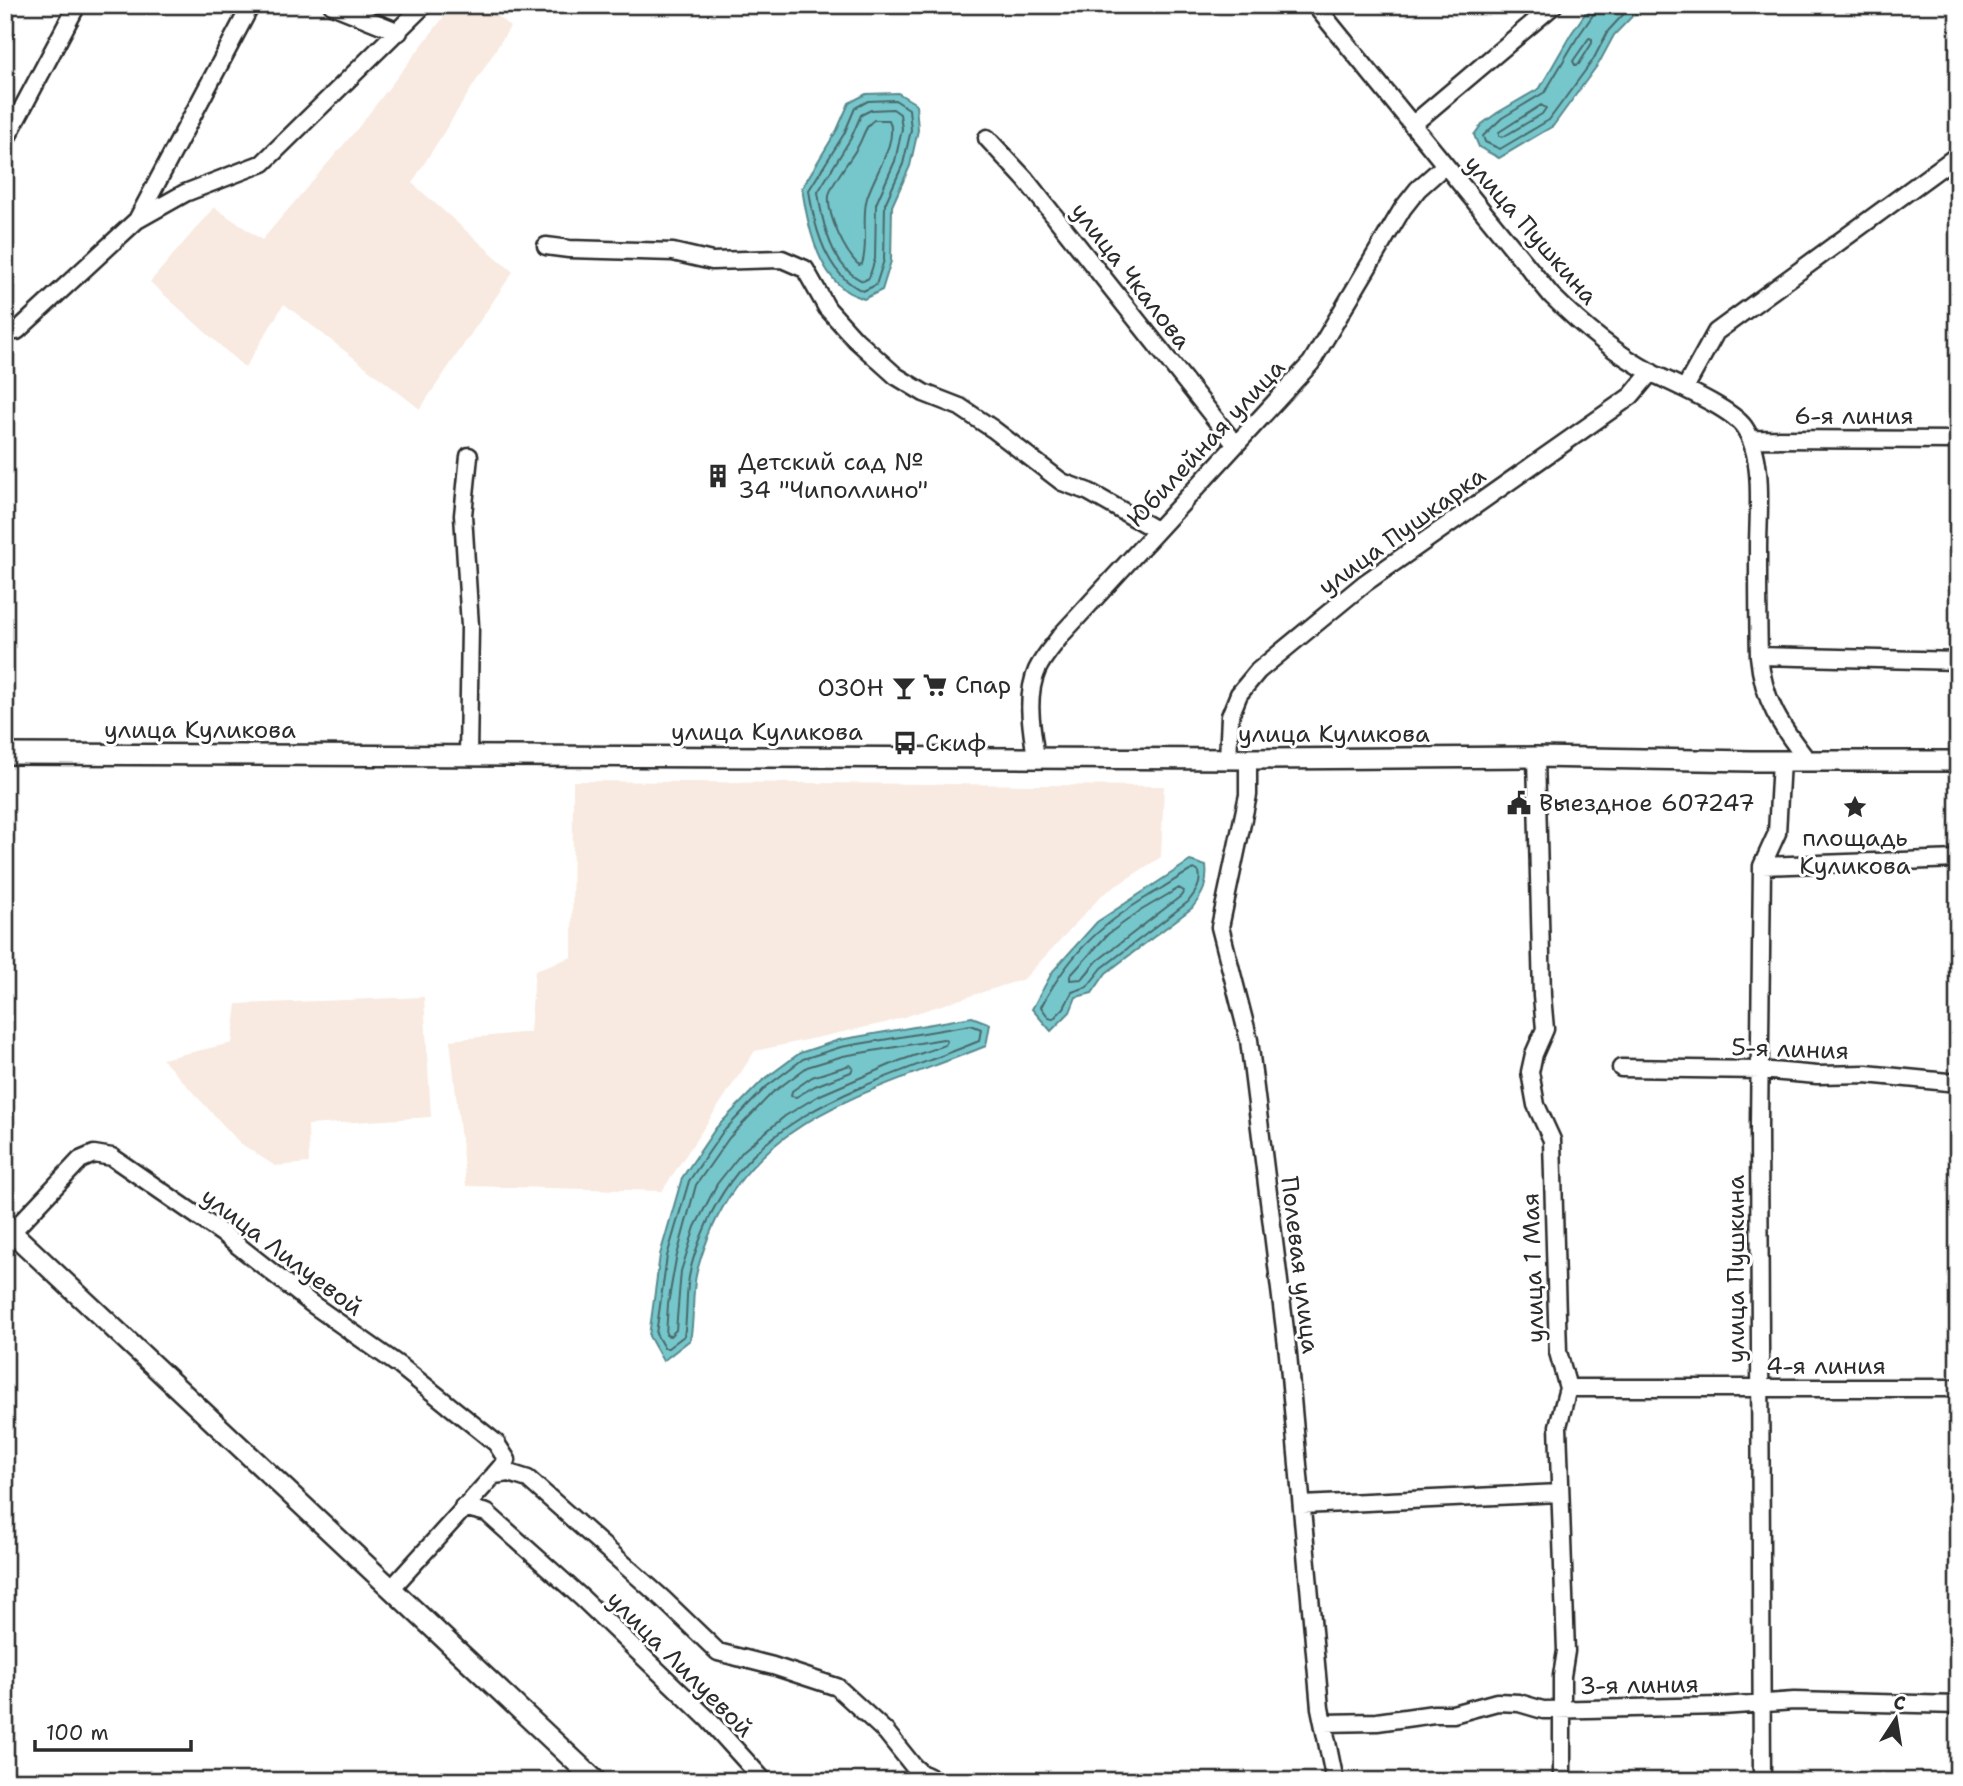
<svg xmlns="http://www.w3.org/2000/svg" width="1963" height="1786" viewBox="0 0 1963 1786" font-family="'Shantell Sans',sans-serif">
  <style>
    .built { fill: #f8eae0 }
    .water { fill: #76c7cc; stroke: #58898c; stroke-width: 2 }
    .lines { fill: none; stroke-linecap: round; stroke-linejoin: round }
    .shore { stroke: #49696b; stroke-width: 2 }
    .minor-casing { stroke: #2b2b2b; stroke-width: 21 }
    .major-casing { stroke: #2b2b2b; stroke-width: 24 }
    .minor { stroke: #fff; stroke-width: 16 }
    .major { stroke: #fff; stroke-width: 19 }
    .labels { text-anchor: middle; stroke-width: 6; stroke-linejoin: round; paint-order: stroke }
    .street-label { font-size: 24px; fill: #2b2b2b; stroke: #fff }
    .poi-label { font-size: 24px; fill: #2b2b2b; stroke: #fff; text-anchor: start }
  </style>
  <rect width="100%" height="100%" fill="#fff"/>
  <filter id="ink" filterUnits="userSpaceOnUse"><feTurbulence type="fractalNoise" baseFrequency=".0143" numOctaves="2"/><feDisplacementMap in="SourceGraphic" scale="14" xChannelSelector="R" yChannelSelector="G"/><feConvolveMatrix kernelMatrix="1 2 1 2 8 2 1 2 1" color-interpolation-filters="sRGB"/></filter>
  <g filter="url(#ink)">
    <!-- built -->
    <path class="built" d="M453,5H485L510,27L412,183L513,272L420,409L284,304L245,368L150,282L214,207L262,240L357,129Z
      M573,781L1164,786L1161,857L1102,895L1024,979L885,1023L755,1051L662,1191L466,1186L450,1040L530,1032L535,970L572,957Z
      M424,997L431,1117L308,1125L309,1163L275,1166L240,1143L162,1059L232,1043L237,1004Z"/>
    <!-- water -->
    <path class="water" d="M1591,5H1643L1614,35L1599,63L1553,126L1499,158L1479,147L1474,135L1482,124L1497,113L1540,88L1571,34Z
      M898,93L916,104L918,130L910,166L892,206L891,261L882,290L864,299C858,296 849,294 844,289C816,268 807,221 802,188L837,130L849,103L866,94Z
      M1190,861L1206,866C1208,884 1203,894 1192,908L1106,973L1092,993L1076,997L1070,1012L1051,1031L1032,1009L1053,971L1097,922Z
      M972,1017L990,1024L986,1046C858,1097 738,1120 697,1271C691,1293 695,1318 690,1340L663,1361L649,1336L660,1255L682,1178L716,1128L762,1081L800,1053L839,1040Z"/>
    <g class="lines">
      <!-- shore -->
      <path class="shore" d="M1596,5L1595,12L1577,38L1545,92L1502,118L1483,136L1485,142L1500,149L1549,120L1593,60L1608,31L1632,5
        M1589,38L1592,39V43L1579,64L1575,65L1573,61Z
        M895,100L909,109L911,130L903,164L885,204L884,260L876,285L863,291C826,275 814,227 809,190L844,134L855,108L868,101Z
        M1541,105L1546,108L1542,114L1503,137L1499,136V132Z
        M893,109L900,114L902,129L895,161L876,204L875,259L869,278L863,281C832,268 822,222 818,192L851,138L861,115L871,110Z
        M874,120H889C899,140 873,177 867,198C861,219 869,243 862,264L859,265C845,253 827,215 829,196C830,185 851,159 857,148C863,139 865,125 874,120Z
        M1194,869L1199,872C1202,884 1195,893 1188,902L1102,968L1087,987L1072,992L1064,1008L1053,1019L1049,1018L1041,1007C1071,950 1106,920 1162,888C1172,882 1183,874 1194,869Z
        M1179,888L1184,891L1181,896L1097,961L1082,979L1070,980V976L1108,934L1140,911Z
        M971,1025L981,1029L979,1041C878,1083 765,1107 712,1212C703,1231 694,1252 690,1272C685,1293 688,1315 684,1336L668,1348H664L656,1334L667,1256L689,1181L722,1133L766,1087L803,1059L841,1047Z
        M943,1039L947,1041L945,1045L899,1061L818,1096L785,1116L743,1151L717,1184L695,1227L681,1271L676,1330L670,1336L666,1335L668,1304L676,1259L696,1185L729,1138L772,1093L807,1067L843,1056Z
        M850,1065L853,1068L851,1072L815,1086L796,1097L791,1096L792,1091L812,1077Z"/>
      <!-- minor casing -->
      <g class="minor-casing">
        <path id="minor" d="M332,5L399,32
          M1315,5L1551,295C1581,325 1614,353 1652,373C1674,384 1731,408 1744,427C1765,457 1758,513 1758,548C1758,584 1758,620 1759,656C1763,700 1781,727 1808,761
          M1412,125L1554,5
          M987,138L1025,179L1235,444
          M5,141L77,5
          M137,220L185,193L263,163L424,5
          M546,246L569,249L673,252L712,261L782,259L805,269L827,308L856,340L896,376L924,393L960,407L993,429L1062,482L1089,492L1156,530
          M5,331H17L137,220L251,5
          M1685,388L1716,332L1958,155
          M1750,439L1958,440
          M1759,656L1958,661
          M468,756L470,626L463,515L469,456
          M1536,757L1542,996L1545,1029L1534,1054L1530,1072L1536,1105L1552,1140L1558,1352L1568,1388L1558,1426L1566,1651L1562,1676V1781
          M1036,758C1032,730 1025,697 1037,670C1043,657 1054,645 1062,634L1311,363L1403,208L1418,189L1445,165
          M1228,759L1230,716L1239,694L1258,671L1365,583L1631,396L1651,372
          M1248,759V795L1220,927L1249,1040L1288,1354L1320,1708L1335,1781
          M1762,866L1958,859
          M1621,1068L1760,1070L1817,1075L1866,1074L1958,1083
          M12,1232L80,1160L94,1154L112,1157L222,1233L312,1304L400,1366L496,1443L507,1460L494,1475
          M1568,1388H1958
          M1302,1505L1560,1493
          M463,1507L487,1513L582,1598L708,1719L764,1781
          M391,1589L494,1475L509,1473L528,1479L663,1599L718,1652L773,1666L837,1687L886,1732L914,1767L921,1773L938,1781
          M1323,1723L1377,1722L1434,1714H1453L1497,1702L1519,1703L1543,1710L1721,1706L1794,1701L1958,1705
          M1762,1781L1759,1125L1762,866L1777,833L1781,761"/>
      </g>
      <!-- major casing -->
      <g class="major-casing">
        <path id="major" d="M5,754L1248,759L1536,757L1751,761H1958
          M5,1226L596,1781"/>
      </g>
      <!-- minor -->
      <use href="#minor" class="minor"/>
      <!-- major -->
      <use href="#major" class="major"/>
    </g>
  </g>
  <!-- icons -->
  <defs>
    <g id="building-bare" transform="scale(1.89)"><path d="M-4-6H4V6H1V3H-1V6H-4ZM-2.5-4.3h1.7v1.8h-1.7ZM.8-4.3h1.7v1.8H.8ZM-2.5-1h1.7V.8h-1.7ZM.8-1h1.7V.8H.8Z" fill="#2b2b2b" stroke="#fff" stroke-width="2.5" paint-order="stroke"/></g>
    <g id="supermarket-bare" transform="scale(1.89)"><path d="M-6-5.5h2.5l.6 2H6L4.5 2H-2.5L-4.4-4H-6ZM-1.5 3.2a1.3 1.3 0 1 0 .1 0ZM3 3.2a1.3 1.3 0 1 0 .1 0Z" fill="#2b2b2b" stroke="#fff" stroke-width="2.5" paint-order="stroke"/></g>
    <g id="bar-bare" transform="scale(1.89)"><path d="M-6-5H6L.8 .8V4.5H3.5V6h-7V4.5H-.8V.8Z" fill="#2b2b2b" stroke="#fff" stroke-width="2.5" paint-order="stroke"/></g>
    <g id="bus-bare" transform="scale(1.89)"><path d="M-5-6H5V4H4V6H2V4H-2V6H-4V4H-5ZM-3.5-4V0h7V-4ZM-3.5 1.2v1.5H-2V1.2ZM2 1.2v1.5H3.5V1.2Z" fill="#2b2b2b" stroke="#fff" stroke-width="2.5" paint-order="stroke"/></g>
    <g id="civic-bare" transform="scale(1.89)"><path d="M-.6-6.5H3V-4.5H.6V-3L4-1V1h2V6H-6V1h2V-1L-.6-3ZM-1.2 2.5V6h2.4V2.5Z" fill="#2b2b2b" stroke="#fff" stroke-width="2.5" paint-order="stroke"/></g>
    <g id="sight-bare" transform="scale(1.89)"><path d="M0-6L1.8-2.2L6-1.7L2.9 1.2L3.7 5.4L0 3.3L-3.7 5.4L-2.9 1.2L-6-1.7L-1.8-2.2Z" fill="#2b2b2b" stroke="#fff" stroke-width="2.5" paint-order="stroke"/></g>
  </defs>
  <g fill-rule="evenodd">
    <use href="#building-bare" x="718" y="476"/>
    <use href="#supermarket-bare" x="935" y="685"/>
    <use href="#bar-bare" x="904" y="688"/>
    <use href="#bus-bare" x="905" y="743"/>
    <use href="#civic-bare" x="1519" y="803"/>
    <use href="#sight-bare" x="1855" y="807"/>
  </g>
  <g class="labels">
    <!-- street labels -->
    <g class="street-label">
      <text transform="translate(1531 230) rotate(49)" y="8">улица Пушкина</text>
      <text transform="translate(1131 276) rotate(52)" y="8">улица Чкалова</text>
      <text x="1854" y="424">6-я линия</text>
      <text transform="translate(1206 443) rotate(-47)" y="8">Юбилейная улица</text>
      <text transform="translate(1402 531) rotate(-36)" y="8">улица Пушкарка</text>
      <text x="200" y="738">улица Куликова</text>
      <text x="767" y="740">улица Куликова</text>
      <text x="1334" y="742">улица Куликова</text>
      <text transform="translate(1790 1049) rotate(2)" y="8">5-я линия</text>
      <text transform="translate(282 1252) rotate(37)" y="8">улица Лилуевой</text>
      <text transform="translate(1300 1265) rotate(83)" y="8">Полевая улица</text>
      <text transform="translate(1533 1268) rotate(-92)" y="8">улица 1 Мая</text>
      <text transform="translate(1736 1269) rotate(-90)" y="8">улица Пушкина</text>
      <text x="1826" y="1374">4-я линия</text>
      <text transform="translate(680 1664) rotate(45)" y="8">улица Лилуевой</text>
      <text transform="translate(1639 1685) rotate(-1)" y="8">3-я линия</text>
    </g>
    <!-- poi labels -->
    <g class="poi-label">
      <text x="738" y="470">Детский сад №<tspan x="738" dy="28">34 "Чиполлино"</tspan></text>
      <text x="955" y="693">Спар</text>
      <text x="884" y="696" text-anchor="end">ОЗОН</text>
      <text x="925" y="751">Скиф</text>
      <text x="1539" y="811">Выездное 607247</text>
      <text x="1855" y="846" text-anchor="middle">площадь<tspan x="1855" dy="28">Куликова</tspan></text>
    </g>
  </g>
  <!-- margin -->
  <rect width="1963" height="1786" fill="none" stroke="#fff" stroke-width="28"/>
  <rect x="14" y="14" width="1935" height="1758" fill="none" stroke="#2b2b2b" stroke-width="2.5" filter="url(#ink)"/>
  <!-- north arrow -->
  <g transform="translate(1896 1719) rotate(12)" stroke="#ffffff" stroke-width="5" paint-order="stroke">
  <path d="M0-5L12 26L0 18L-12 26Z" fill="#2b2b2b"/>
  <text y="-10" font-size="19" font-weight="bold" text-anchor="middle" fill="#2b2b2b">С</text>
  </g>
  <!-- scale -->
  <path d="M35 1740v10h156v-10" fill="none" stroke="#2b2b2b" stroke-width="3.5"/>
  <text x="46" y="1740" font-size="21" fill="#2b2b2b" stroke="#ffffff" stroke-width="5" paint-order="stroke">100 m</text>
</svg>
